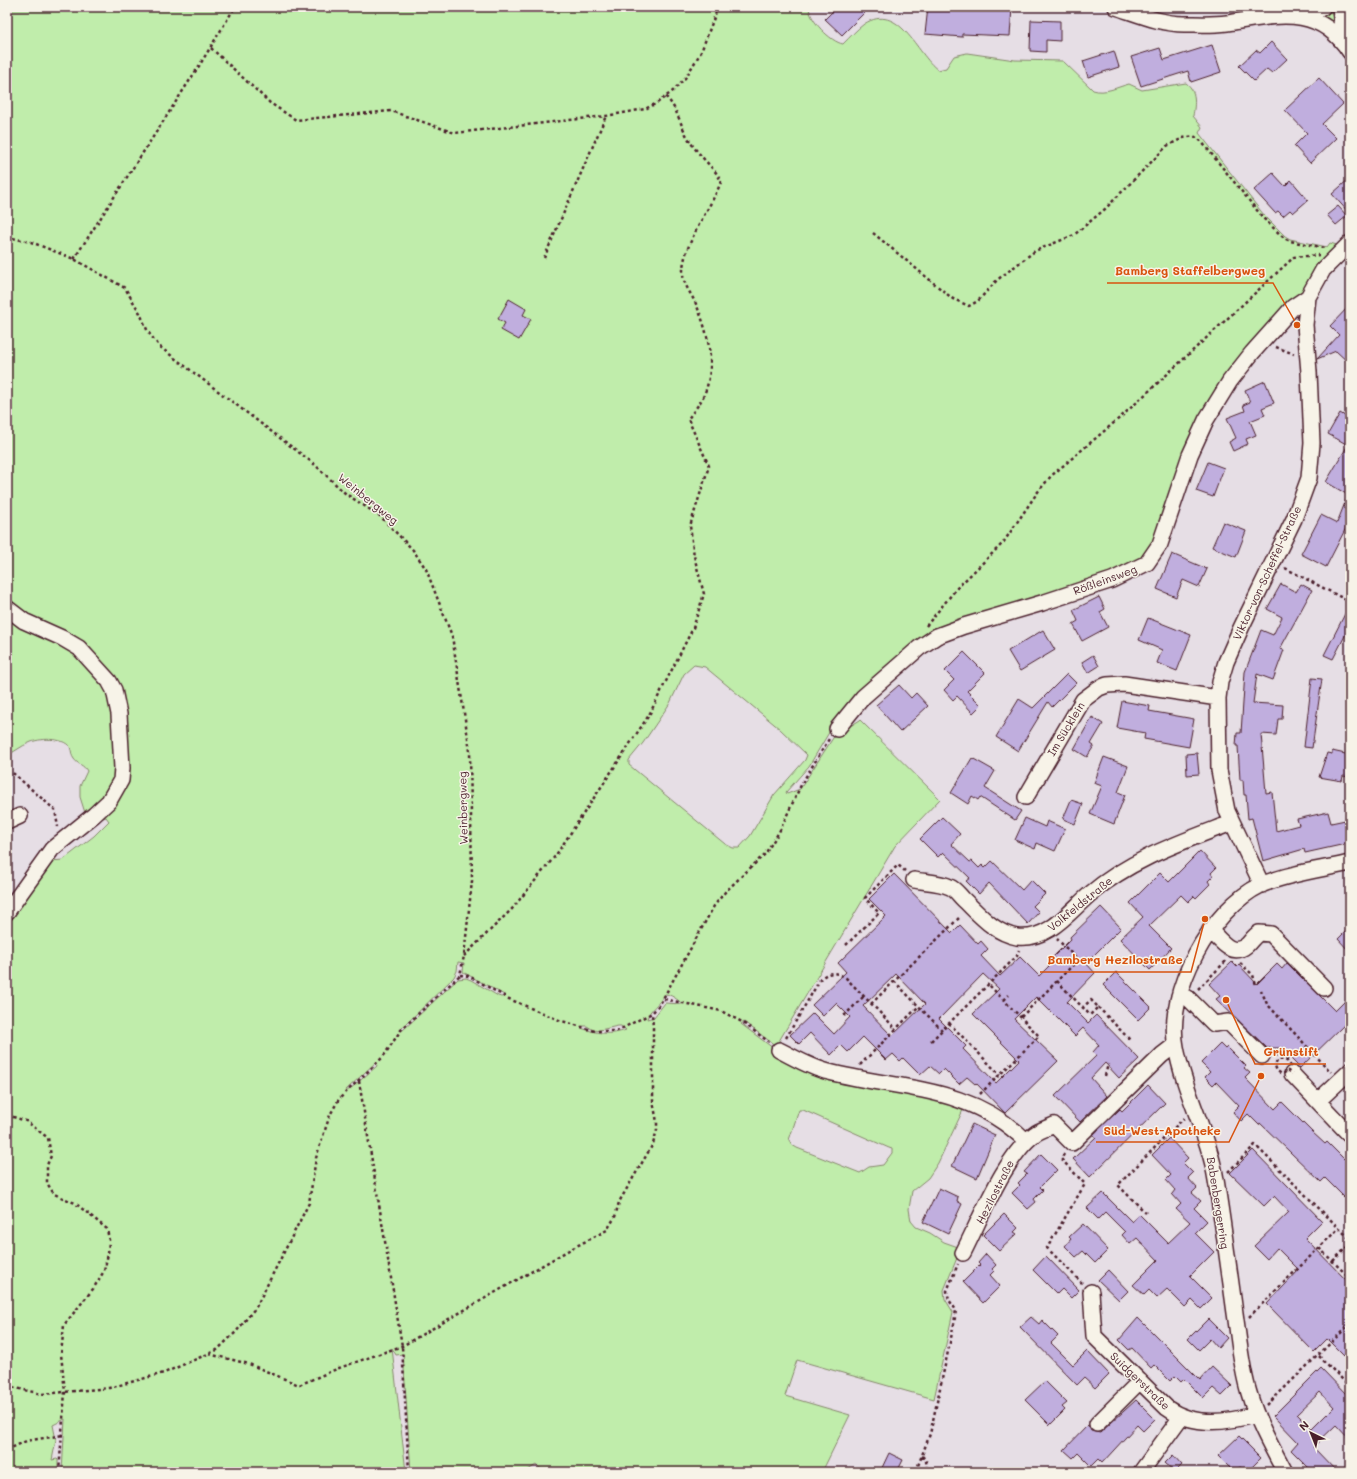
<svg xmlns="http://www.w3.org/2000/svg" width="1357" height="1479" viewBox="0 0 1357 1479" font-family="Mali,sans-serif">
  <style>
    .green { fill: #c0edab; stroke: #85866b; fill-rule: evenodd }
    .building { fill: #c0aede; stroke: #4a1f2b; fill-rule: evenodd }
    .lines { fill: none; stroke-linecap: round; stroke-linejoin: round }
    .minor-casing { stroke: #4a1f2b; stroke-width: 18 }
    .path { stroke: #4a1f2b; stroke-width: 2.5; stroke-dasharray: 3 3; stroke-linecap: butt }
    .minor { stroke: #f7f3e8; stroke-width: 15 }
    .path-bridge { stroke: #4a1f2b; stroke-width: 2.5; stroke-dasharray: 3 3; stroke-linecap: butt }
    .labels { text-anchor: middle; stroke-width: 3; stroke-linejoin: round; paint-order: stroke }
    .street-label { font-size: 11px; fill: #4a1f2b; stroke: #f7f3e8 }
    .leader { fill: none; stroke: #d8530f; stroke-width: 1.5 }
    .callout-dot { fill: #d8530f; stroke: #f7f3e8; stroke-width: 1.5 }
    .callout-label { font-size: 12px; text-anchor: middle; font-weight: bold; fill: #d8530f; stroke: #f7f3e8; stroke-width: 3; stroke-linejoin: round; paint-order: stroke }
  </style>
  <rect width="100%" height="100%" fill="#e6dee5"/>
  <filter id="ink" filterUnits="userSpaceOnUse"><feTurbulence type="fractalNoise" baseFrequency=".025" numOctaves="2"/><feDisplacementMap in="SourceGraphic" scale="8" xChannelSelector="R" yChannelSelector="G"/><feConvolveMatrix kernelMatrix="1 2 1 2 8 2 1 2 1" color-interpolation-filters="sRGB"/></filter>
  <g filter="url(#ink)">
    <!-- green -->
    <path class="green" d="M7,7H809C809,20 831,42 843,44C850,37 856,30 864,24C900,1 916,54 938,70L946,68L954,56L967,53L1015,60L1063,61L1093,90C1105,94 1117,87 1129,84L1142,90L1186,83C1197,91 1195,104 1193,116L1202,127L1199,133L1264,215L1285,236L1290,239L1327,247L1330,243L1337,245L1317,266L1305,289L1251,351L1172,500L1144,562L945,630L846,710L843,709L809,766L786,792L787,794L800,789L844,721L852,725L860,720L940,799L895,846L776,1046L744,1022L741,1024L773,1048L871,1082L964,1108L938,1163L928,1178L912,1191L909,1209L911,1221L916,1227L930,1233L944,1242L958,1247L959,1253L944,1290L945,1299L953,1312L934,1399L797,1360L785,1396L850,1415L822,1472H545L536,1465L525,1472H411L403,1354L396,1355L392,1348L406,1472H62L65,1419L53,1425L56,1440L52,1460L57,1459L58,1460V1472H7V921L32,883L51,861L63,860L94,836L109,821L106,817L94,821L86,816L80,797V786L87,771C84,765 77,764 74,759C71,756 72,751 70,747C63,737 39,738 29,743C21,746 15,752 7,755ZM694,665L705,667L780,729L807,755L805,760L774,795L750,836L739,848H733L725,844L629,765V760L643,743L670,703L684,674ZM458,962L464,963L463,972L506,996L501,997L498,996L471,980L466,978L458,979L403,1030H400L454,977L457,971ZM665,994C670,994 679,1000 682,1004L665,1003L654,1017L647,1019C649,1009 660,1004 665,994ZM582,1026H587L595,1031L618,1026H621L626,1030C610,1036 596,1033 581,1028ZM376,1062L377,1066L349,1090H346ZM799,1110H803L889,1148L892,1149V1153L883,1165L869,1167L860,1173L797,1148L792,1145L789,1140Z
      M1329,7H1337L1339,29L1315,17Z"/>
    <!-- building -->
    <path class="building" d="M837,7H870L842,35L825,19Z
      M928,7H1012L1010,36L962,34V37L925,34Z
      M1031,20L1060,21V41L1046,40V52L1030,51Z
      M1271,42L1287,59L1272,73L1267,69L1254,81L1239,66L1256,50L1260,53Z
      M1212,45L1221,72L1191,82L1188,71L1141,86L1131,57L1160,48L1164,60Z
      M1114,51L1119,67L1088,77L1083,61Z
      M1319,78L1343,104L1322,124L1336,138L1310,163L1294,146L1307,133L1285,110Z
      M1273,173L1285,186L1291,180L1308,200L1293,213L1290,210L1283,216L1278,211L1275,213L1254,190Z
      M1350,178V214L1332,194Z
      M1338,206L1347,216L1336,225L1327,215Z
      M509,299L526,309L523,315L531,319L519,340L501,330L505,323L498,319Z
      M1350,305V364L1336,351L1317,359L1339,335L1330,326Z
      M1265,381L1274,403L1262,408L1265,415L1250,421L1256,435L1246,439L1248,444L1233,451L1229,442L1236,438L1227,418L1245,411L1243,405L1250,402L1245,390Z
      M1340,413L1350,419V520L1326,567L1301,554L1321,515L1337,523L1348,495L1326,482L1348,445L1328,434Z
      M1208,462L1224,468L1213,497L1196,491Z
      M1223,522L1246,531L1236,557L1212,547Z
      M1172,554L1207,569L1199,587L1183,580L1176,597L1157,589Z
      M1281,584L1296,592L1301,584L1312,590L1280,649L1284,650L1273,680L1257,674L1253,703L1283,705L1282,719H1278L1276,735L1261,734L1266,793L1272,792L1276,831L1299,825L1297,819L1328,812L1331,823L1350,819V843L1305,853L1304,849L1263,861L1252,818L1248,819L1246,795H1244L1243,780H1240L1238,746H1236L1237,733H1241L1245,672L1261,630L1273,635L1282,617L1267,609Z
      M1099,597L1105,609L1100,612L1108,627L1082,641L1073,624L1078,621L1073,610Z
      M1350,604V626L1333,659L1324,655Z
      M1148,618L1191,635L1177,671L1157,663L1162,650L1139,640Z
      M1043,630L1055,650L1020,671L1008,651Z
      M964,652L985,673L967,691L981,705L973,713L957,696L953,700L944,690L954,680L945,671Z
      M1093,655L1099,666L1088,673L1082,662Z
      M1067,674L1076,683L1052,707L1048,702L1018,751L996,737L1019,699L1033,708Z
      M1312,678L1322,679L1312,748L1304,747Z
      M899,685L911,698L916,693L928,706L900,732L876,705Z
      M1122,701L1150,706L1149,711L1194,719L1189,747L1144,739L1145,733L1117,728Z
      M1092,717L1103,724L1091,744L1094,746L1087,757L1074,749Z
      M1332,751L1350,755V777L1343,776L1342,781L1319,777L1327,753L1332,754Z
      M1197,753L1199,774L1187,775L1186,754Z
      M1104,757L1128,766L1118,792L1125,795L1114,824L1090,814L1102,786L1094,783Z
      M972,758L995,771L985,788L1021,811L1015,820L980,797L978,800L972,796L968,804L951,793Z
      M1071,800L1083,804L1075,824L1063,819Z
      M942,817L960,834L951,844L970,862L972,861L979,868L982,865L985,868L992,861L1022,890L1031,880L1045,894L1033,906L1039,912L1028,924L989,883L979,894L966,881L970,878L943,852L938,857L920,839Z
      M1025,818L1045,827L1047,821L1065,829L1055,851L1037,843L1035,849L1015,840Z
      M1200,851L1216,868L1211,873L1213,876L1208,881L1210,884L1196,898L1194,896L1188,902L1181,895L1149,926L1171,948L1150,970L1120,939L1143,917L1130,903L1160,873L1169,882Z
      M894,874L952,933L960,925L978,944L981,941L988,949L981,956L1000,976L1020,957L1039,976L1055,960L1053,957L1071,939L1070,937L1101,907L1121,928L1086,963L1095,973L1067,1002L1088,1023L1096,1015L1139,1059L1119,1078L1105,1063L1091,1078L1107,1096L1080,1122L1055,1096L1096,1056L1093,1052L1099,1045L1083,1028L1075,1036L1036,997L1014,1019L1058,1061L1005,1113L976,1083L975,1084L967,1077L959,1084L944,1069L939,1074L930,1066L920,1075L903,1058L900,1061L893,1054L886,1060L863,1037L848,1052L841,1045L831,1055L810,1033L799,1044L790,1035L813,1013L834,1034L850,1017L836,1003L823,1016L812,1005L846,972L838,963L886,916L869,899ZM896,974L925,1004L892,1036L863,1006ZM983,974L999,989L973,1014L1019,1060L996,1083L963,1049L966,1046L939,1019Z
      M1350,927V952L1338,939Z
      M1232,962L1237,967L1239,965L1257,984L1277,964L1282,969L1287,963L1335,1011L1350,996V1030L1345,1024L1300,1068L1280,1048H1267L1216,999L1220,996L1209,984Z
      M1116,972L1151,1007L1138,1020L1103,985Z
      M1220,1044L1225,1049L1227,1047L1246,1066L1244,1068L1250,1073L1245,1078L1275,1109L1282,1102L1312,1132L1325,1144L1327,1142L1344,1159L1350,1153V1203L1325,1178L1321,1182L1260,1123L1259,1125L1248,1114L1241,1121L1233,1112L1239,1106L1216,1082L1213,1085L1205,1077L1210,1072L1201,1063Z
      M1148,1085L1165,1103L1090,1177L1073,1159L1096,1137L1093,1135L1120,1109L1122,1111Z
      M972,1124L995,1135L977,1178L952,1166Z
      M1169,1138L1188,1158L1183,1163L1193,1173L1188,1178L1197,1188L1192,1193L1201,1201L1194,1208L1207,1221L1195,1233L1214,1252L1190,1276L1212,1298L1201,1309L1192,1300L1185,1307L1167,1289L1157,1298L1149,1290L1144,1295L1133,1285L1158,1260L1137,1238L1130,1244L1122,1235L1125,1232L1105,1212L1098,1219L1087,1208L1103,1193L1132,1222L1139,1214L1168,1243L1190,1222L1176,1209L1181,1204L1172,1194L1175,1190L1166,1180L1171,1175L1152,1155Z
      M1253,1150L1322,1221L1305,1238L1350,1284V1362L1327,1339L1314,1352L1267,1304L1299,1270L1277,1248L1267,1259L1254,1246L1289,1212L1274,1196L1264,1206L1230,1173Z
      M1041,1154L1057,1170L1040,1187L1043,1190L1034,1199L1036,1202L1028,1209L1012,1193L1020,1185L1018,1183L1027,1174L1024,1172Z
      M939,1188L958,1197L957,1201L962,1204L948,1234L923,1222Z
      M1004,1214L1018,1228L1014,1232L1017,1234L999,1251L983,1235Z
      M1083,1224L1108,1250L1095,1263L1083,1251L1076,1257L1065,1246L1071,1239L1069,1237Z
      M986,1254L996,1265L992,1269L994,1271L990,1275L1000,1286L983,1303L963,1282L980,1265L978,1263Z
      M1046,1256L1079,1290L1071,1298L1062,1289L1057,1294L1033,1270Z
      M1108,1270L1128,1291L1119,1300L1098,1280Z
      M1031,1317L1039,1324L1042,1320L1058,1336L1051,1343L1073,1365L1087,1351L1109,1374L1095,1388L1084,1378L1077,1385L1020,1327Z
      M1138,1318L1200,1380L1212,1367L1232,1386L1222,1396L1213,1388L1203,1398L1184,1379L1181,1382L1175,1376L1170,1381L1154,1365L1151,1368L1132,1348L1129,1350L1119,1340Z
      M1208,1319L1227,1338L1218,1348L1210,1339L1199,1350L1188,1339Z
      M1321,1368L1350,1398V1440L1336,1425L1313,1447L1337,1472H1313L1291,1450L1298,1442L1273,1416ZM1320,1392L1334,1407L1312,1429L1297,1414Z
      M1045,1381L1067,1403L1062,1407L1065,1410L1050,1425L1025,1400Z
      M1136,1400L1155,1419L1143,1431L1137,1425L1102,1463L1098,1459L1091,1466L1078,1453L1073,1458L1064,1450L1088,1425L1091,1431L1100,1433Z
      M1239,1436L1261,1458L1247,1472L1240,1467L1234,1472L1218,1456Z
      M889,1453L903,1460L897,1472H880Z
      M1173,1455L1182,1465L1175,1472L1165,1463Z"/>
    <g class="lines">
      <!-- minor casing -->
      <g class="minor-casing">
        <path id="minor" d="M1116,7C1138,14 1161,24 1184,24C1198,24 1213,25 1227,23C1276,16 1318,3 1350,52
          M1340,7L1343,42
          M1307,17L1323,7
          M7,608L24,621L62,638L79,648L109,681L114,690L119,714L122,768L121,780L109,801L94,815L52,849L7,912
          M837,729L863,697L919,648L937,636L964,626L1042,603L1112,580L1147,563L1160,544L1190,455L1206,420L1230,381L1252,353L1293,307L1308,297
          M1026,797L1083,700L1099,688L1107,685L1124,684L1218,698
          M7,822L20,816
          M914,880C925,882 940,882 950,887C955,889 959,895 963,899C979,914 994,933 1017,937C1048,941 1069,912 1090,894C1131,859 1182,842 1231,823
          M1262,885L1227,811L1219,770L1218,698L1220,682L1226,662L1241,628L1294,519L1309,478L1312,443L1309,372L1305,325L1308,297L1323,270L1350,243
          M1210,930C1221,941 1232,958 1247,945C1251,941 1254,936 1259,933L1271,934L1324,988
          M1179,996L1188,998L1214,1024L1228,1022L1262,1056
          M779,1050C795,1058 811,1068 829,1072C899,1090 970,1085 1026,1141
          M1292,1074L1350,1135
          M1318,1101L1350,1071
          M963,1253C980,1220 1006,1154 1035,1134C1040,1130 1048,1128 1054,1125L1072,1143L1162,1055L1175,1045
          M1091,1292L1094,1336L1167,1408C1193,1427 1227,1423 1256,1414
          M1097,1424L1140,1381
          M1141,1472L1181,1417
          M1285,1472C1271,1446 1257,1421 1249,1393C1241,1367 1239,1340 1235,1313C1229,1269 1223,1224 1216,1180C1209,1134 1184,1093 1176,1047C1165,992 1211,909 1261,885C1286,874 1323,869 1350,863"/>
      </g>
      <!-- path -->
      <path class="path" d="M211,48L270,103L296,120L391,111L455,133L606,116L645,109L657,103L673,91L686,77L701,52L718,7
        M873,233L953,299L969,306L978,301L997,280L1035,251L1074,235L1105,209L1167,146L1183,138L1194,136L1201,141L1264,219L1284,238L1290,241L1325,248
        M7,237L31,242L74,259L125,288L140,313L148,332L160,347L313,463L346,494L380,516L413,550L426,569L452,636L470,751L472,881L464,956L460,975
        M544,258L606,116
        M74,259L199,66L235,7
        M1276,347L1294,354
        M1285,568L1350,602
        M926,626L957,588L1003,543L1037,493L1051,476L1122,416L1294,257L1319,255
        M7,771L14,774L55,810L58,827
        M846,945L879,913L865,898L898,865L905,871
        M464,956L512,909L556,855L649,715L693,628L704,594L694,556L690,526L709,466L688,419C692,413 698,406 702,399C717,370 709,333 696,304C691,293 682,283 683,271C683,244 711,208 721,182L718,175C708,163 696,152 688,138C680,124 677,108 666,97
        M1240,963L1253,975L1256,985
        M460,975L469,976L509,999L559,1020L595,1031H617L652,1013L660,1004L714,906L725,892L765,854L779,832L802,783L829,739
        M894,981L942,1030
        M1057,981L1090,1015L1098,1007L1091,1000L1083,1007
        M1198,989L1227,960
        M1261,990L1267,1004L1331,1072
        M664,999L721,1011L742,1022L769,1042
        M1004,1000L1009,995
        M871,1004L961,916
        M1098,1007L1131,1041
        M844,1016L864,996
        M1021,1017L1078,960L1057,939
        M949,1023L1000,1075
        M786,1038L821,978C831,971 836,972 846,978L896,1029
        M931,1041L1017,956L1019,950
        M1275,1055H1284L1289,1060
        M860,1065L919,1006
        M1105,1076L1108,1064
        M359,1081L402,1346L409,1472
        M980,1094L1039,1036L988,984
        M7,1115L26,1121L48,1138L51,1156L47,1165V1183L54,1194L75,1203L107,1229L109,1240L108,1254L104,1271L93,1289L64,1325L61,1354L65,1392L59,1472
        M1064,1154L1061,1159L1085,1184L1047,1248L1082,1283
        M1228,1172L1255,1145L1350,1239
        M1146,1213L1118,1185L1184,1118
        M1319,1248L1350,1278
        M1333,1261L1350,1244
        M1249,1317L1339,1228
        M209,1354L249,1364L299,1385L339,1368L402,1346L569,1250L607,1230L615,1217L619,1202L653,1144L657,1130V1122L653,1101V1028L652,1013
        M1319,1356L1350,1387
        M7,1386L42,1394L109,1388L164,1373L217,1350L236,1332L256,1307L309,1203L316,1158L321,1142L330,1115L339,1099L383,1057L401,1030L460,975
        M1267,1405L1350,1324
        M7,1450L26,1441L63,1435
        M922,1456L926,1460L927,1472
        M916,1471L930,1434L954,1324L956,1310L949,1300L947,1291L958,1264"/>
      <!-- minor -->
      <use href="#minor" class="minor"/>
      <!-- path-bridge -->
      <path class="path-bridge" d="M1286,1072L1282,1074L1277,1071L1275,1066L1277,1061L1282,1059L1287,1061L1290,1065L1288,1071L1292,1074"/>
    </g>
  </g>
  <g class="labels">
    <!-- street labels -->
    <g class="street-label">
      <text transform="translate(368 499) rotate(39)" y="4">Weinbergweg</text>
      <text transform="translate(1267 573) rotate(-65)" y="4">Viktor-von-Scheffel-Straße</text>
      <text transform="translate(1105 580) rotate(-20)" y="4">Rößleinsweg</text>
      <text transform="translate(1066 729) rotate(-59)" y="4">Im Sücklein</text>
      <text transform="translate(463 808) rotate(-91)" y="4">Weinbergweg</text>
      <text transform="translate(1080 904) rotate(-39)" y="4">Volkfeldstraße</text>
      <text transform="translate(995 1192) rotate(-63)" y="4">Hezilostraße</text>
      <text transform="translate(1218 1203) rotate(81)" y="4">Babenbergerring</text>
      <text transform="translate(1140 1381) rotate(44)" y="4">Suidgerstraße</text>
    </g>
  </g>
  <!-- callouts -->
  <path class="leader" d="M1297 325L1273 283H1107M1205 919L1191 972H1040M1226 1000L1255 1064H1326M1261 1076L1229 1142H1096"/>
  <g class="callout-dot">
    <circle cx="1297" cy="325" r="4"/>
    <circle cx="1205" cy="919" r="4"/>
    <circle cx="1226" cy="1000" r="4"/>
    <circle cx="1261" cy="1076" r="4"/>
  </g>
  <g class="callout-label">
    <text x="1190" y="275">Bamberg Staffelbergweg</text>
    <text x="1115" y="964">Bamberg Hezilostraße</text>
    <text x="1291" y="1056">Grünstift</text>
    <text x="1162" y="1135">Süd-West-Apotheke</text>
  </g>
  <!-- margin -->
  <rect width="1357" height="1479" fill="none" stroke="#f7f3e8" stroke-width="24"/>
  <rect x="12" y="12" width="1333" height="1455" fill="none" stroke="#4a1f2b" stroke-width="1.5" filter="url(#ink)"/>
  <!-- north arrow -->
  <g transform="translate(1311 1433) rotate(317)" stroke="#f7f3e8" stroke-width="3" paint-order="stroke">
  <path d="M0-3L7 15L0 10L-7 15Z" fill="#4a1f2b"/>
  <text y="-6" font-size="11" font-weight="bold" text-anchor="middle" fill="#4a1f2b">N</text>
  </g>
</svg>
